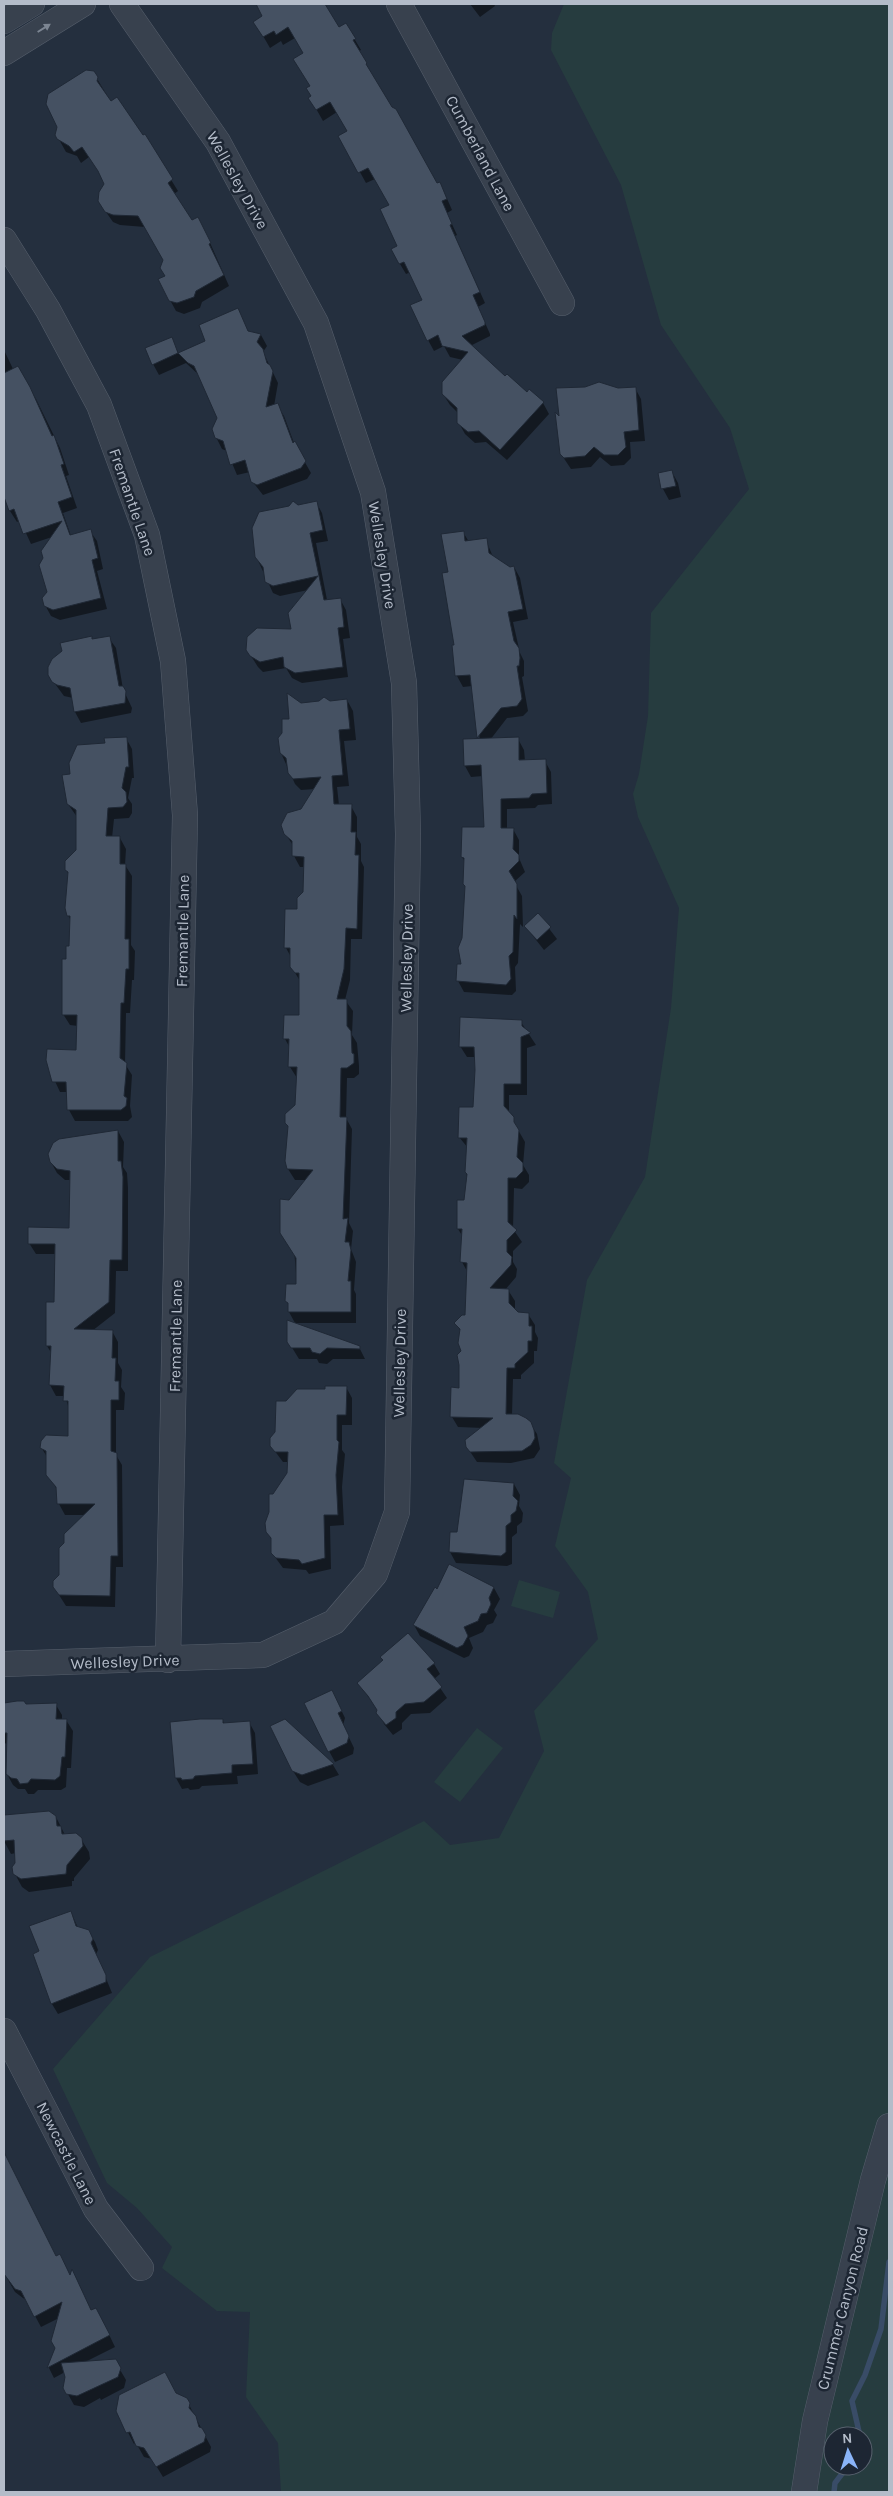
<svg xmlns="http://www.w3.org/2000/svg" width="893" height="2496" viewBox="0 0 893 2496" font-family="Karla,sans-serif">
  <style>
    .green { fill: #263c3f; fill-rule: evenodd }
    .shadow { fill: #0007 }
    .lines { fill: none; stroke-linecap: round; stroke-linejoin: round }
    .stream { stroke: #394c67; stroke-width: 5.5 }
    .building { fill: #455162; stroke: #1f2835 }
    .minor-casing { stroke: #565f6c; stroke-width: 26 }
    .minor { stroke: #38414e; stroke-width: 25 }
    .oneway { fill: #7c8592 }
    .labels { text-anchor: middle; stroke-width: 5; stroke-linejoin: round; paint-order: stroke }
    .street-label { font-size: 16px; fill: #b4bcc9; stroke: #1d2633 }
  </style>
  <rect width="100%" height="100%" fill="#242f3e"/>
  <!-- green -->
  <path class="green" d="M564,4H889V2492H281L278,2443L246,2397L250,2312L217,2311L162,2268L172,2247L137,2208L107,2183L53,2069L150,1957L424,1821L450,1845L499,1838L544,1751L534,1711L598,1639L588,1592L555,1546L571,1478L554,1463L587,1280L645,1177L671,1008L679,908L638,817L633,794L639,774L648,716L651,613L749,489L730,428L661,325L621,185L551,50L552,33ZM833,2436H863V2466H833Z
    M519,1580L560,1592L553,1618L511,1606Z
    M477,1728L503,1748L460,1802L434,1782Z"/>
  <!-- shadow -->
  <path class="shadow" d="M257,4H324L339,29L346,25L361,50L359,51L371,75L437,185L439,184L445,194L452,210L447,213L457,235L455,236L485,303L478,307L490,334V336L470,346L505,378L543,403L549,414L507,460L486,442L475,443L465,434L459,423L458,413L450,405L443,394L463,360L450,357L444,346L434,351L428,340L424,300L411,272L406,274L400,264L399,246L391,206L375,179L366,183L340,136L349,131L337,112L323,121L310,98L313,96L305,54L295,38L283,45L281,41L270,48L255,22L264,17Z
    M470,4H494L495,6L480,17Z
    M93,72L111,102L143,137L144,136L178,191L174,194L192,222L204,229L229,286L202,302L200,308L184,314L176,311L170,300L164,260L145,227L120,225L113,222L106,212V184L102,176L89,157L81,163L77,156L66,152L56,134Z
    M238,310L249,333L261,335L267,346L263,352L278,383L274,406L277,405L284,416L294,443L311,473L307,479L263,495L252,481L250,472L237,475L227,451L222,449L216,437L218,418L200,376L186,363L159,375L153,364L171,338L179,354L207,342Z
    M4,350L13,369L17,367L36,399L60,448L69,475L66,476L77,508L63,513L71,536L90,531L97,541L103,569L97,571L107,609L60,620L51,616L45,605L48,592L52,537L31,544L20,520L17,522L10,511L4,493L9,491L4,477Z
    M635,388L641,399L645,441L630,442L631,458L624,465L611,466L600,457L591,467L571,469L561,454L560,419L617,389Z
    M672,472L678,483L681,497L669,500L663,489L659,474Z
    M316,502L322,513L328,541L316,543L327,600L340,599L346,610L350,638L343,639L348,677L302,683L292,678L286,668L263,672L258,667L251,656L293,630L308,590L280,596L273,593L255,554L298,506Z
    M463,532L469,542L486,540L493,557L509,568L514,567L520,578L528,619L513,622L520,653L524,661V676L522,677L528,711L523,716L507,718L490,740L518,739L524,750L525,761H545L551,772L552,804L538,805L535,808L507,809V829H513L519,840V858L525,872L514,882L522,896L523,927L520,924L518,963L515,967L516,991L512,995L464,992L458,981V965H462L466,887L465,862L462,857L486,829L483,776L471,777L465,766L480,740L472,686L463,687L457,676L453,647L455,646L450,573Z
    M109,638L116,648L123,689L132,708L131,713L81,723L75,712L73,698L64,696L50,677L92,640Z
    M347,700L353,711L356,740L344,741L349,786L337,787L339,805L351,806L357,817V837L361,844V861L364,867L362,939H351L350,980L345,1000L353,1011L352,1035L357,1043L359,1066V1074L354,1078H347L346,1118L352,1129L349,1223L353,1231L351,1249L356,1262L354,1290L356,1294V1323H295L289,1312L297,1285L290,1201L307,1180H295L288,1169L297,1106V1078L290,1067V1048L285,1039L300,1016V981L291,966V957L286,948L304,892L305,867H300L294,856V847L285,833L315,789L301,790L295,784L281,753L291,720L301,704Z
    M126,738L132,749L134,778H132L128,798L132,804V813L129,818L114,819L112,838H120L126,849L125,865L132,876L131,945L135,951L134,980H132L130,1013H126L125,1064L132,1075L130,1106L132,1117L128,1121H75L69,1110L68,1092H60L48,1066V1050L77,1051L78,1026L70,1025L63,1014L71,921L68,915L69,874L66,870L77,851V817L68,804L71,775L106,744Z
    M538,914L557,939L544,950L525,926Z
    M521,1022L536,1045L527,1048V1095H509V1114L525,1142L523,1165L529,1175V1182L522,1189L514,1188L513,1229L522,1242L513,1251V1262L517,1269L516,1277L505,1290H508L515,1301V1311L517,1314H528L535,1325V1332L538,1338L537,1351H534V1363L521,1375V1379H513L512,1415L530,1423L537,1434L540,1449L534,1458L511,1463L477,1462L467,1447L483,1428L458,1427L452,1417L460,1389L462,1352L461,1332L456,1323L466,1317L468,1273L462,1262L463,1237L458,1229L465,1201L468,1148L459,1137L474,1109L476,1057H467L460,1046Z
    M118,1131L124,1142L123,1167L127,1173L128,1188V1271H116L115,1313L92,1331H112L118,1342V1363L122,1370L121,1387L125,1393L124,1410H116V1455L122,1465L123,1567H116L115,1607L66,1606L54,1587L60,1575L66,1543L86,1515H65L59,1504L58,1491L47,1474V1457L41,1447L69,1437V1409L65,1396H56L50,1385L52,1354L47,1346V1303H56V1254H36L29,1243L70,1229L71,1180H65L57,1173L51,1162Z
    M288,1341L359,1347L365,1359H333L327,1364L319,1363L317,1359H299Z
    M346,1387L352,1398V1425H342V1450L345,1454L342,1487L344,1525L330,1526L331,1569L309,1574L306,1570L283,1568L272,1553V1540L267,1532L274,1495L288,1473L289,1462H283L271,1446L287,1403L326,1390Z
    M514,1484L520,1495L519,1506L523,1513L522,1522L517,1526V1533L512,1537V1564L507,1566L456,1563L450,1552Z
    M450,1566L494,1588L500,1599L494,1610L497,1615L493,1623L487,1625L483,1632L469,1638L473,1648L469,1656L464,1658L420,1636L414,1625L438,1590Z
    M434,1664L440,1674L434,1679L447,1698L430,1713L411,1714L402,1723V1729L393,1735L384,1724L378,1710L358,1683Z
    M332,1691L345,1718L343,1725L354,1748L353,1754L335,1762L329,1751Z
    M4,1704L56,1705L62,1715V1720H66L73,1731L71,1768H67L66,1787L61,1790H38L34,1794H28L25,1789H18L13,1785L7,1774L8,1744L4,1743Z
    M222,1720L225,1724L249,1722L255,1733L258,1774L237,1776L238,1784L202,1786L199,1789L190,1790L188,1788L182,1789L176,1778Z
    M284,1721L333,1765L339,1775L308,1786L300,1782L293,1771Z
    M48,1812L56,1817L65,1835L81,1839L89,1852L90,1859L74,1878V1881H72V1886L29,1892L22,1887L15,1874L16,1853L11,1854L4,1841V1816Z
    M71,1912L78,1928L88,1931L95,1942L98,1950L96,1954L112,1993L58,2014L52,2004L40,1952Z
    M4,2164L56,2258L92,2311L102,2320L115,2347L83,2363L115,2361L126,2380L124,2388L101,2400L100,2398L84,2407L74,2405L64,2387L67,2377L65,2372L54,2378L49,2368L56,2348L59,2318L41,2327L27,2301L15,2292L8,2280L4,2267Z
    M176,2394L186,2399L211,2447L210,2452L163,2477L152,2459L144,2457L136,2443L134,2444L117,2411Z"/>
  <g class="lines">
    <!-- stream -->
    <path class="stream" d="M860,2436L852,2401L865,2375L881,2329L889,2262
      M834,2492L835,2483L848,2466"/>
  </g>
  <!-- building -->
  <path class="building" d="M256,4H325L339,27L346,23L356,39L353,40L367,63L366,64L392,107L396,109L437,183L440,182L447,199L442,201L452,224L450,225L480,292L473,295L485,322V325L462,336L505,376L507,374L527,392L529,389L544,402L500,450L479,431L468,432L457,423V408L442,394V382L468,352L442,346L438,335L427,341L410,305L422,300L404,262L399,264L391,249L397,246L380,209L389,205L368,168L358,173L338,136L347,131L330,102L316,110L308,98L311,96L306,88L310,86L293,59L303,53L288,27L276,35L274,31L263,37L253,22L262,16Z
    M86,70L94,71L98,77L97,81L111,101L117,97L143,135L145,134L173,179L168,183L192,220L198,217L211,243L209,244L224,275L196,291L194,297L177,303L169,301L158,279L165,276L160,268L163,260L138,216L113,215L105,212L98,201L99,192L104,184L98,171L82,147L74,152L69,146L57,139L55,135L57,127L46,104L48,94Z
    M238,308L248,331L261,334L257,342L263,349L267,363L270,365L273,371L266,407L278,403L293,443L295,441L306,461L301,468L257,485L251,482L245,460L230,465L223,441L215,438L212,429L217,418L194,366L188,363L178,353L152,365L145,348L172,337L178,353L205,341L199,325Z
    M18,366L30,387L52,436L54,435L64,464L61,465L72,497L58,502L70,535L91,529L98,558L92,560L101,598L53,610L44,606L42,598L47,592L39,565L43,558L41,551L62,521L23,534L14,509L9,511L4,497V373Z
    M599,382L618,388L636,387L639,430L624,432L626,447L618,455H604L594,447L585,456L564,458L560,454L555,412L559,416L556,388L585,387Z
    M672,470L676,486L661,489L658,473Z
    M293,501L298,505L317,501L323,530L310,533L324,600L341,598L344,627L338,628L343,667L295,673L284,667L283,657L260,662L250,656L246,650L247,637L257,628L291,629L288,613L318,576L273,586L265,582L263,567L255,557L252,528L259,512L289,506Z
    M464,531L465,541L487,538L489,553L510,567L514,566L523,609L508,612L514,641L519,648L520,658L519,666H517L522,699L517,706L501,708L477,738L470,675L455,676L452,645H454L442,573L448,572L441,534Z
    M92,636V639L110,636L119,686H123L126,691L125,703L74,712L70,688L57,685L52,682L48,675V667L52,659L62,651L60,643Z
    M287,693L301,703L319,701L324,697L330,701L347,699L350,729L339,730L343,775L332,776L334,804H352L351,832H356L355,855H359L357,929L346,928L344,969L337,999H347V1026L351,1031L352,1053L354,1054V1063L347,1068H341L340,1117H347L343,1219L348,1218L345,1242H349L351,1250L348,1281H351V1312H288V1303L285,1301L286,1284H296V1258L280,1233V1199L289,1200L313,1170L287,1169L285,1161L288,1126L285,1123V1114L295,1105L297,1067H288L289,1039H283L284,1015H299V973H295L290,967V948H284L285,909H297V898L303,892L304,857L292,856V841L284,834L281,825L287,813L301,809L321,777L293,779L288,773L286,758L280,753L278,738L282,733V719H289Z
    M127,737L129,767H126L122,788L126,792L127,802L123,807L108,808L106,836H120V864H126L125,939H129V969H126L124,1003H121L120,1058L127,1063L124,1096L127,1098L126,1106L121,1110H67L66,1082H52L46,1060L47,1049L76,1050L77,1015H62V959H66V946H69L70,916H67L65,908L68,872L65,870V861L76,850V810L67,804L62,775L70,774L69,763L77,745L105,743L104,738Z
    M519,737V760L546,759L547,793L532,794L529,798L501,799V828H514L513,849L519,855V861L509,871L517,884V919L514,915L513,952L509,956L511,979L506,985L456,981L457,964H461L458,948L462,938L465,886L463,884L464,858L461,857L462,827H484L481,765L464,766L463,739Z
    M538,913L551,927L537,940L524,926Z
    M460,1017L522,1020V1026L531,1033L521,1037V1084H504V1106L514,1117V1122L519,1130L517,1157L523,1163V1171L516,1178H508V1222L517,1230L507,1240V1252L512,1257L511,1265L490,1288L509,1289V1303L518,1312L529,1313V1326H532V1341H528V1352L515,1364V1368H507L506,1414H518L526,1418L531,1422L534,1430L535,1438L531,1445L522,1451L470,1452L466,1447L465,1440L493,1418L450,1417L451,1387L459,1388V1365L457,1355L461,1351L458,1343L460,1329L454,1323L462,1315H465L467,1263L460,1262L462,1229H457V1200H464L467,1174L465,1172L467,1138H458L459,1107H473L475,1070L474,1047H459Z
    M118,1130V1161H121L123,1177L122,1260H110L109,1302L74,1329L113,1330L112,1358H116L115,1381H119V1400H111V1451L117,1453L118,1556H111L110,1596L59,1595L53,1587V1581L59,1575V1548L64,1543V1534L95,1504H57L56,1487L46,1475V1451L40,1448L41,1441L46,1435L68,1436V1401H63L64,1386L49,1385L51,1346H46V1302H54L55,1244H28V1227L69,1228L70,1171L57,1169L50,1162L48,1154L53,1143L59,1139Z
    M287,1320L360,1346V1349L327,1348L320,1354L312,1352L310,1348H291L287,1342Z
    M325,1386H347L346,1415H337V1440L339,1442L336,1475L338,1515H324L325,1558L302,1564L299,1560L276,1558L271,1553V1538L266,1532L265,1523L269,1512V1494H273L287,1473L288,1452H275L270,1446V1438L275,1432L276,1401H286L297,1389H325Z
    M464,1479L514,1483L513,1496L518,1501L516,1511L511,1515V1522L506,1526V1552L501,1556L449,1552L450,1532H457Z
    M449,1564L494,1587L489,1598L491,1604L487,1613L481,1614L478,1621L464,1627L468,1636L463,1645L457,1648L413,1625L435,1587L437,1589Z
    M408,1633L435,1663L427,1669L442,1687L424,1702L405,1704L396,1712V1718L386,1725L376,1713L377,1710L368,1696L357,1683L383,1660L380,1657Z
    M332,1690L342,1711L338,1713L349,1736L347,1743L328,1752L304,1703Z
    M17,1701H24L26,1704L57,1703L56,1719H67L65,1757H62L60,1776L55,1780L31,1779L28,1783L20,1784L17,1779L11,1778L6,1774L7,1733H4V1703Z
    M200,1719H223V1723L250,1721L253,1764L232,1765V1773L195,1776L193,1779L182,1780L181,1778H175L170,1722Z
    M285,1719L334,1764L302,1775L292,1771L270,1726Z
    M49,1811L56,1816L57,1826H61L62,1834L76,1833L82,1838L83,1846L67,1865L66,1874L21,1879L13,1874L12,1867L15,1863L14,1840L4,1841V1815Z
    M71,1911L76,1926L89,1930L93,1939L91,1943L106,1975V1982L51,2004L33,1954L39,1951L29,1926Z
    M4,2152L56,2256L60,2254L70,2275L72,2269L91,2310L96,2308L110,2335L47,2368L55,2348L51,2341L62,2302L34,2317L21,2291L15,2289L4,2274Z
    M116,2359L121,2368L118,2377L77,2396L66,2394L63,2388L65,2377L61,2363Z
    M165,2372L176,2393L187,2398L190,2403L189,2408L196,2416L199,2427L202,2428L206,2435L204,2442L156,2467L144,2448L136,2446L130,2432L126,2433L116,2411L119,2395Z"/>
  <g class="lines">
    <!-- minor casing -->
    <g class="minor-casing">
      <path id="minor" d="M399,4L562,303
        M4,21L32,4
        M4,53L83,4
        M4,240L48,310L99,405L147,535L173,661L185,815L168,1660
        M4,1664L263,1655L334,1622L375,1574L397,1512L408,834L404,683L373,492L316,323L218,142L122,4
        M4,2031L96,2209L141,2268
        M804,2492L815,2421L873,2180L889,2126"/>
    </g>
    <!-- minor -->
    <use href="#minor" class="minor"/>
  </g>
  <!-- one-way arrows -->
  <defs><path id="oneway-solid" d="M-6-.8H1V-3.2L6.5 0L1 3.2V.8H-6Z" transform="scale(1.25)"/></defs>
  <use class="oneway" href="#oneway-solid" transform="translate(44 28) rotate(-32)"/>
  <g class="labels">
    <!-- street labels -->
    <g class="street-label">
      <text transform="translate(481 153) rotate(62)" y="6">Cumberland Lane</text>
      <text transform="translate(238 180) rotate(61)" y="6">Wellesley Drive</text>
      <text transform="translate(133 502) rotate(71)" y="6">Fremantle Lane</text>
      <text transform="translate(383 555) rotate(81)" y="6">Wellesley Drive</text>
      <text transform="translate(182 931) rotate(-89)" y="6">Fremantle Lane</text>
      <text transform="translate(406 958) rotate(-89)" y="6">Wellesley Drive</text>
      <text transform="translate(175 1336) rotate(-89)" y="6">Fremantle Lane</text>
      <text transform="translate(399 1363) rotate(-89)" y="6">Wellesley Drive</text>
      <text transform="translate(125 1661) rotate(-2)" y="6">Wellesley Drive</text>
      <text transform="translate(67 2153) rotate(63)" y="6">Newcastle Lane</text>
      <text transform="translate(842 2308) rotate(-76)" y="6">Crummer Canyon Road</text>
    </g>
  </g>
  <!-- border -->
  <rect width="893" height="2496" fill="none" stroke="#b4bcc9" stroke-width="10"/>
  <!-- north arrow -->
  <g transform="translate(848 2451) rotate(356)"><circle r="24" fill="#1d2633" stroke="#59626f"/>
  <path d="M0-4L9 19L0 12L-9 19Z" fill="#8ab4f8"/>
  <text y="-8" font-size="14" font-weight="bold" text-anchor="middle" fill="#b4bcc9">N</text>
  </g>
</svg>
